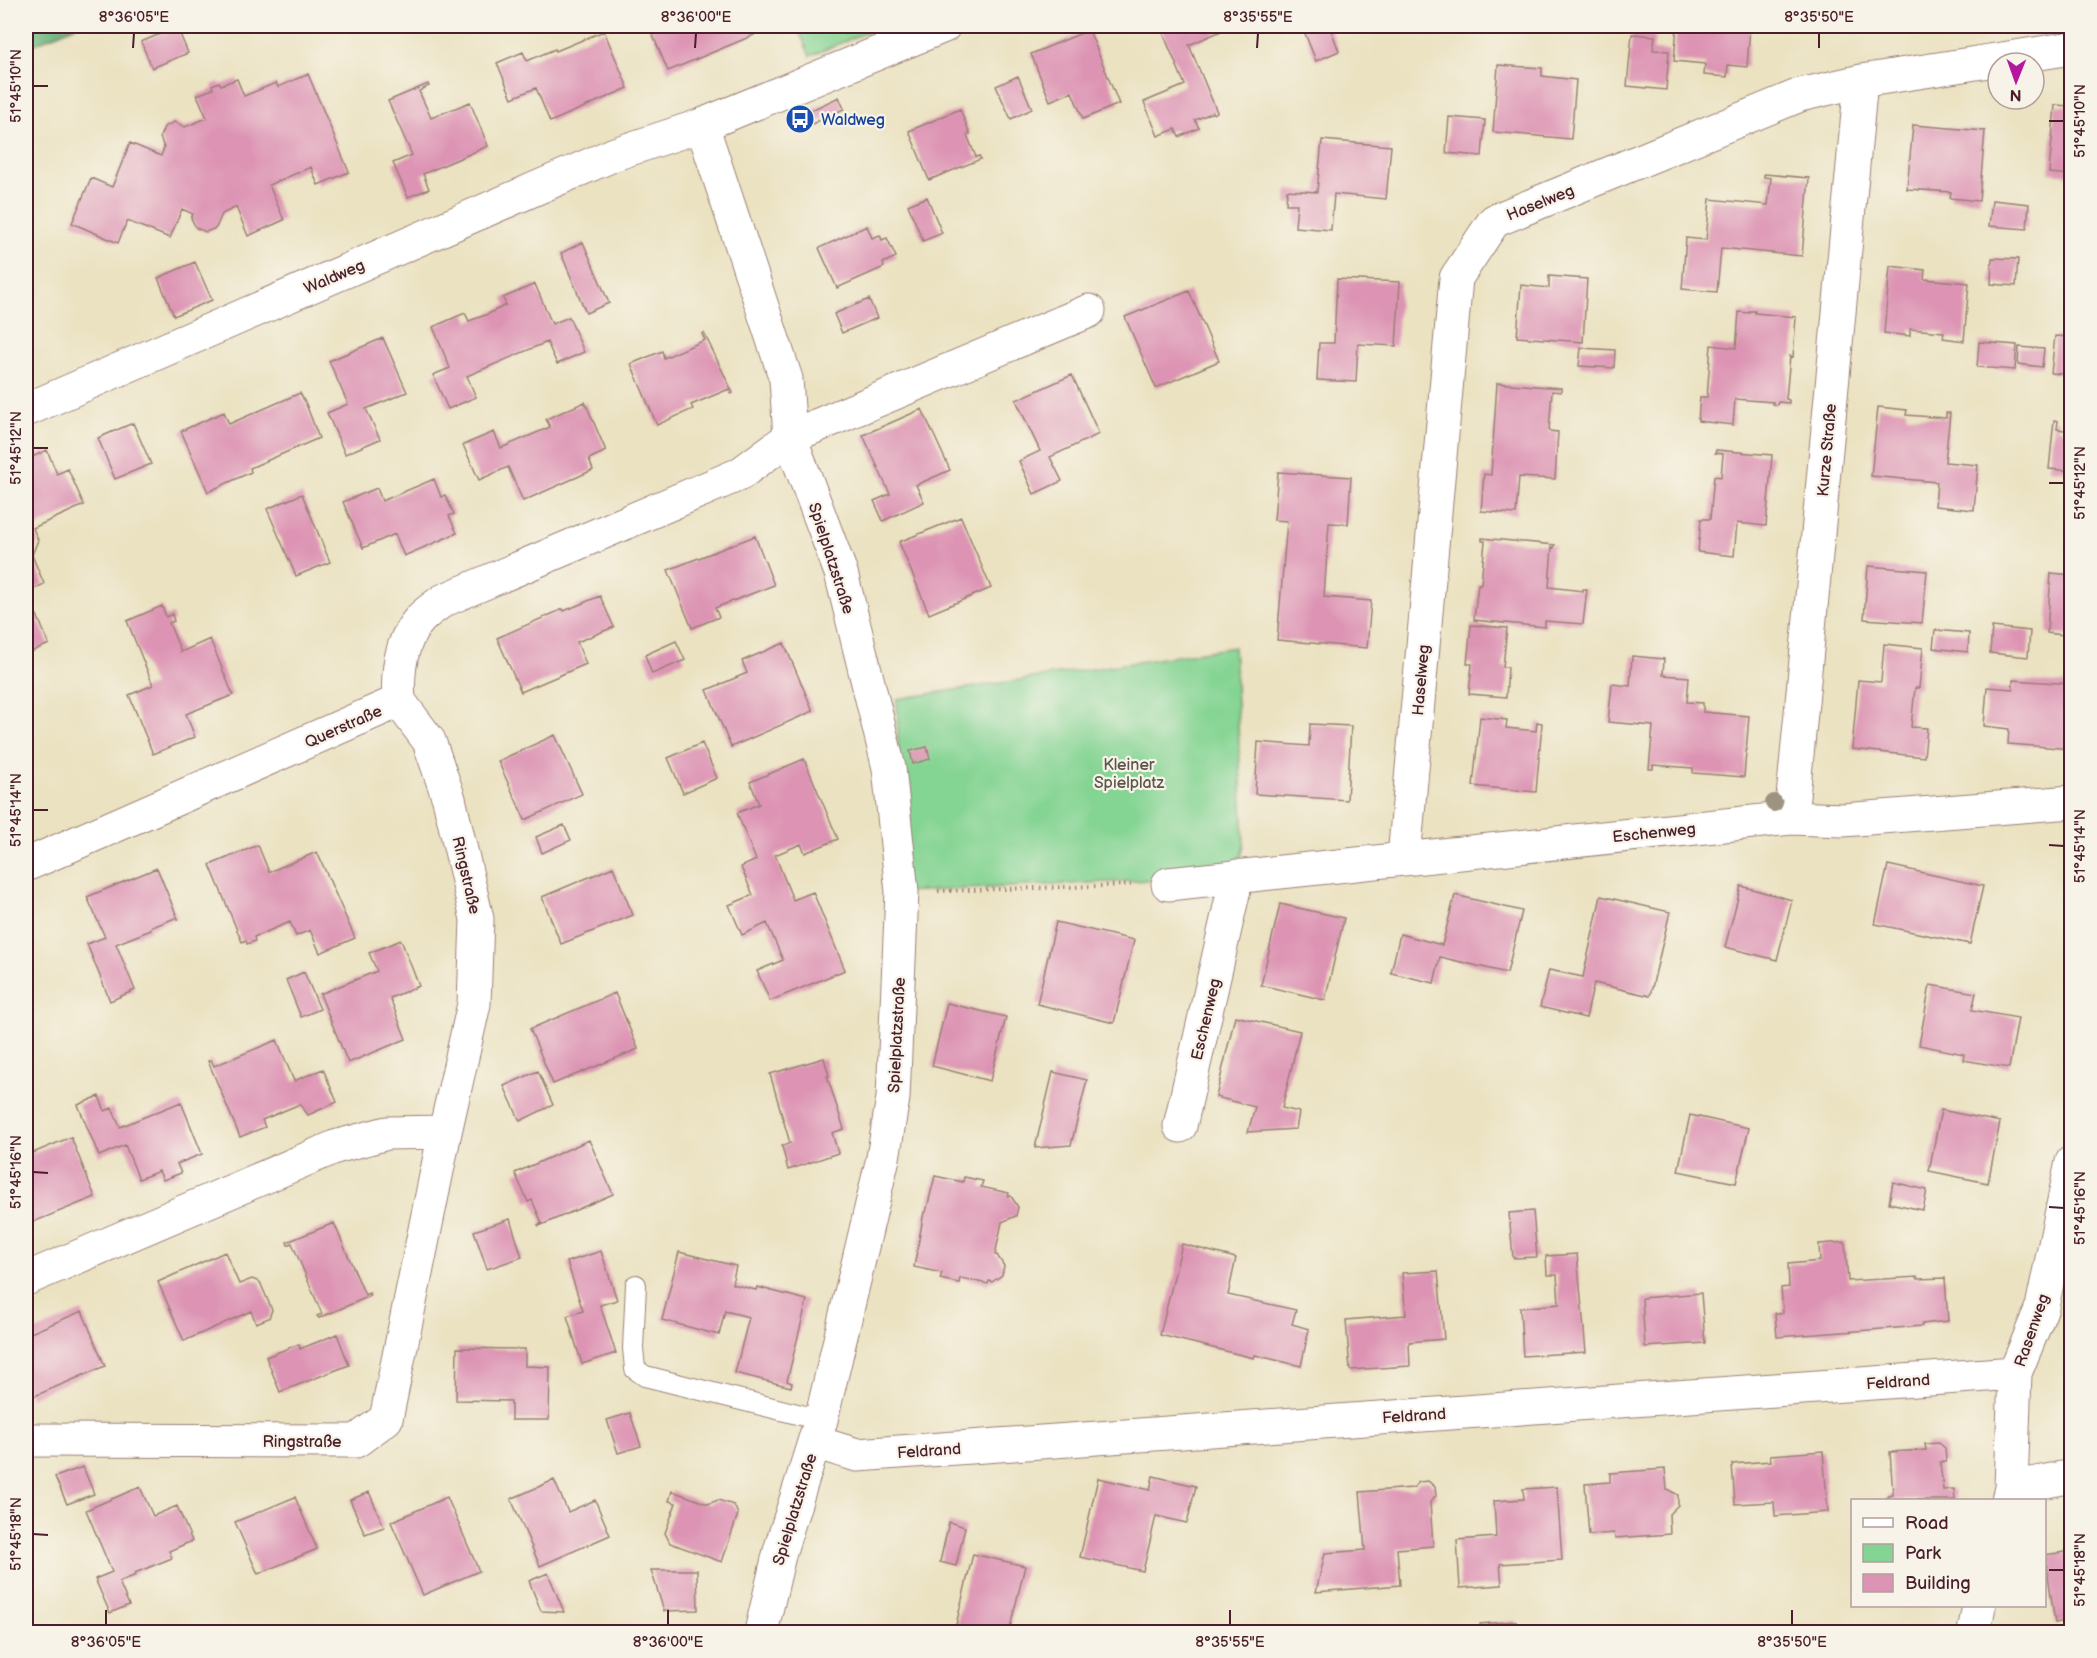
<svg xmlns="http://www.w3.org/2000/svg" width="2097" height="1658" viewBox="0 0 2097 1658" font-family="'Balsamiq Sans',sans-serif">
  <style>
    .green { fill: #84d493; stroke: #677a5f; stroke-width: 1.5 }
    .forest { fill: #6bb67d; stroke: #5a6a54; stroke-width: 1.5 }
    .building { fill: #dd94b4 }
    .lines { fill: none; stroke-linecap: round; stroke-linejoin: round }
    .lane-casing { stroke: #9a8076; stroke-width: 22 }
    .street-casing { stroke: #9a8076; stroke-width: 35 }
    .path { stroke: #9a8076; stroke-width: 4; stroke-dasharray: 1.5 4.5; stroke-linecap: butt }
    .lane { stroke: #fff; stroke-width: 20 }
    .street { stroke: #fff; stroke-width: 33 }
    .tree { fill: #9c9480 }
    .ticks { fill: none; stroke: #4a1f2b; stroke-width: 2 }
    .labels { text-anchor: middle; stroke-width: 4.5; stroke-linejoin: round; paint-order: stroke }
    .transit-label { font-size: 16px; fill: #164399; stroke: #f7f3e8; text-anchor: start }
    .street-label { font-size: 16px; fill: #4a1f2b; stroke: #f7f3e8 }
    .park-label { font-size: 16px; fill: #5b554a; stroke: #f7f3e8 }
    .neatline { fill: none; stroke: #4a1f2b; stroke-width: 2 }
    .ticks-label { font-size: 15px; text-anchor: middle; fill: #4a1f2b }
  </style>
  <rect width="100%" height="100%" fill="#f7f3e8"/>
  <filter id="ink" filterUnits="userSpaceOnUse"><feTurbulence type="fractalNoise" baseFrequency=".0167" numOctaves="2"/><feDisplacementMap in="SourceGraphic" scale="12" xChannelSelector="R" yChannelSelector="G"/><feConvolveMatrix kernelMatrix="1 2 1 2 8 2 1 2 1" color-interpolation-filters="sRGB"/></filter>
  <filter id="wash" filterUnits="userSpaceOnUse"><feTurbulence type="fractalNoise" baseFrequency=".008" numOctaves="4" result="noise"/><feDisplacementMap in="SourceGraphic" scale="24" xChannelSelector="R" yChannelSelector="G"/><feGaussianBlur stdDeviation="1.35" result="paint"/><feColorMatrix in="noise" values="0 0 0 0 0 0 0 0 0 0 0 0 0 0 0 0 0 1.4 0 .05"/><feComposite in="paint" operator="in"/></filter>
  <g filter="url(#wash)">
    <rect width="100%" height="100%" fill="#ebe2c1"/>
    <!-- green -->
    <path class="green" d="M797,26H881L810,56Z
      M1234,647L1244,844L1237,876L902,892L897,699Z"/>
    <!-- forest -->
    <path class="forest" d="M26,26H76L26,48Z"/>
    <g id="blocks">
      <!-- building -->
      <path class="building" d="M649,26H750L754,35L668,71Z
        M1160,26H1224L1226,29L1189,45L1217,112L1214,114L1213,112L1195,120L1199,128L1179,137L1175,129L1158,136L1144,102L1185,85Z
        M1302,26H1342L1331,30L1339,51L1316,61Z
        M1677,26H1750L1747,67L1728,65L1727,77L1704,75L1705,64L1674,61Z
        M177,27L188,53L152,68L141,42Z
        M1089,30L1119,104L1083,119L1072,92L1050,101L1031,54Z
        M604,31L628,88L550,122L536,88L512,98L497,63L523,52L527,61L555,49L556,51Z
        M1632,34L1655,36L1653,50L1669,51L1666,90L1627,86Z
        M1498,65L1542,68V76L1576,80L1571,139L1493,132Z
        M308,74L349,172L318,185L311,167L269,185L284,220L248,236L236,207L222,214L216,228L206,232L196,228L191,218L193,214L182,209L170,238L127,221L118,243L72,223L91,178L112,187L130,143L161,156L164,148L160,137L164,127L174,122L185,127L207,118L197,95L213,89L212,85L219,82L221,85L237,79L244,96L276,83L278,87Z
        M1018,76L1032,109L1011,119L996,86Z
        M428,84L429,86L419,91L431,118L470,102L488,146L423,174L429,189L408,197L393,163L412,155L388,101Z
        M839,97L844,109L812,124L807,112Z
        M2055,105L2072,106V175L2049,173Z
        M960,109L970,134L967,135L976,157L979,156L981,159L929,180L909,131Z
        M1449,117L1485,120L1482,156L1446,153Z
        M1913,125L1985,131L1979,201L1950,198L1951,192L1907,189Z
        M1322,140L1391,146L1386,199L1334,194L1331,230L1295,227L1297,204H1286L1287,190L1317,192Z
        M1764,174L1809,178L1802,256L1721,248L1717,292L1682,289L1686,238L1706,240L1710,199L1768,205L1771,178L1764,177Z
        M927,197L942,233L923,241L908,205Z
        M1992,200L2029,204L2027,229L1989,226Z
        M867,226L872,238L880,235L882,240L887,238L896,257L883,263L884,267L837,288L819,248Z
        M583,242L609,303L586,313L561,253Z
        M1992,258L2018,259L2016,286L1991,284Z
        M195,262L212,300L174,316L158,278Z
        M1890,266L1925,270L1924,279L1969,283L1964,341L1943,338L1944,332L1910,329V336L1884,333Z
        M1549,276L1587,279L1583,342L1517,337L1521,285L1549,288Z
        M1337,279L1400,282L1396,346L1358,344L1356,382L1317,380L1319,343H1334Z
        M535,284L552,324L569,317L584,352L557,364L547,342L467,376L476,397L448,409L433,375L450,368L433,327L465,313L469,321L488,314L506,305L503,298Z
        M1189,291L1219,361L1156,388L1125,317Z
        M869,299L877,318L842,333L834,314Z
        M1749,311H1755V313L1796,317L1793,357L1790,356L1786,399L1789,400V403L1778,402L1777,405L1772,404L1773,402L1735,399L1733,425L1698,421L1700,397H1707L1711,345L1736,348L1739,312L1749,313Z
        M704,333L733,393L731,394L729,389L691,405L693,409L657,425L631,364L662,351L664,358L705,340L702,334Z
        M2055,336L2072,337V375L2051,373Z
        M383,338L407,392L366,409L380,439L345,454L327,413L348,404L329,361Z
        M1979,342L2017,345L2015,370L1977,367Z
        M2019,347L2044,349L2042,367L2018,364Z
        M1581,348L1615,350L1614,368L1579,366Z
        M1072,375L1099,434L1050,457L1062,481L1034,494L1019,461L1040,451L1016,400Z
        M1497,383L1561,388V392L1552,391L1549,431L1558,432L1555,479L1519,477L1516,514L1481,511L1484,474L1491,475Z
        M300,393L306,404L319,438L250,468L251,472L208,492L181,431L224,412L229,424Z
        M585,402L606,451L589,459L593,470L523,501L508,467L479,480L463,445L494,432L501,448L550,427L546,419Z
        M1878,407L1907,410L1906,415L1946,418V413H1950L1945,462L1978,465L1974,510L1935,506L1937,482L1871,476Z
        M922,409L950,470L916,485L924,502L883,521L874,501L890,494L863,435Z
        M2054,420L2058,421L2057,429L2072,431V471L2049,469Z
        M133,423L151,464L115,479L98,438Z
        M47,450L57,474L68,469L84,505L33,528L38,540L32,555L44,584L26,593V460Z
        M1716,450L1772,455L1766,526L1737,523L1734,556L1698,552L1701,519H1710L1714,476L1721,477L1723,454L1715,453Z
        M1278,472L1351,477L1348,524L1329,523L1324,597L1371,601L1367,648L1277,640L1287,521L1274,520Z
        M434,479L441,497L445,495L454,514L449,516L457,533L404,556L395,534L363,548L343,502L377,488L382,501Z
        M302,494L330,562L296,576L267,509Z
        M961,517L991,588L929,614L899,542Z
        M755,536L774,585L715,608L719,617L692,628L668,570Z
        M1482,538L1555,545L1554,548L1552,547L1549,587L1583,591V589H1587L1583,624L1545,621V627L1474,620L1478,584H1481L1485,541H1482Z
        M1868,566L1927,571L1922,623L1864,619Z
        M2051,573L2072,575V636L2047,633Z
        M600,596L614,627L577,642L586,664L521,692L497,638L563,609L564,611Z
        M162,606L166,617L172,614L174,621L169,623L181,652L210,639L233,695L186,714L195,737L153,754L129,695L153,685L127,621Z
        M37,615L49,644L26,654V620Z
        M1471,625L1507,628L1503,667H1508L1506,697L1469,694L1472,664H1467Z
        M1992,627L2030,631L2028,657L1990,653Z
        M1935,630L1969,633L1968,652L1933,648Z
        M676,641L685,660L652,674L645,655Z
        M784,643L813,711L731,747L707,690L747,673L742,661Z
        M1884,644L1923,648L1919,688H1915L1911,727L1927,728L1924,757L1852,749L1858,680L1881,682Z
        M1632,656L1664,659L1663,675L1689,677L1687,702L1703,703V712L1749,716L1744,777L1693,773V768L1653,765V769H1649L1653,726L1608,722L1612,684L1630,686Z
        M2013,680L2072,684V749L2008,744L2009,729L1984,726L1987,687L2013,689Z
        M1480,717L1507,720L1506,728L1536,731L1537,722L1542,723L1536,792L1473,786Z
        M1310,724L1351,726L1347,800L1255,794L1258,742L1309,746Z
        M555,735L582,794L525,820L498,761Z
        M702,743L717,778L683,793L668,758Z
        M927,747L930,759L913,764L910,751Z
        M804,759L838,839L805,853L801,844L775,855L793,900L813,892L845,970L770,1001L757,971L783,960L767,923L742,935L729,905L753,895L741,867L756,860L737,813L759,804L750,782Z
        M564,825L571,840L542,853L536,837Z
        M258,845L269,872L317,852L355,938L320,953L310,930L296,936L290,922L254,937L255,941L247,944L246,940L242,942L210,865Z
        M1888,865L1983,886L1970,944L1875,924Z
        M613,867L633,915L561,944L542,897Z
        M157,868L178,919L175,918L150,928L151,930L116,944L135,990L110,1001L87,944L105,937L87,897Z
        M1741,886L1792,900L1777,960L1725,947Z
        M1455,895L1522,911L1507,973L1440,957L1434,983L1391,973L1400,934L1442,945Z
        M1601,896L1670,912L1650,996L1594,983L1586,1018L1540,1007L1549,970L1583,977Z
        M1280,904L1344,918L1325,1000L1261,985Z
        M1056,922L1134,940L1114,1023L1037,1004Z
        M401,940L419,986L390,998L406,1039L348,1063L320,994L377,971L369,953Z
        M304,972L320,1009L301,1017L286,980Z
        M1930,985L1976,993L1972,1010L2018,1018L2009,1068L1963,1060L1964,1054L1919,1045Z
        M615,993L638,1049L553,1084L530,1029Z
        M947,1003L1006,1017L990,1081L932,1066Z
        M1235,1016L1300,1031L1282,1108L1299,1112L1296,1129L1248,1132L1255,1107L1216,1097Z
        M277,1040L294,1081L323,1069L337,1102L308,1115L300,1104L262,1120L265,1127L240,1137L208,1061L211,1060L214,1066Z
        M824,1058L829,1076H827L844,1129L832,1133L838,1153L788,1170L782,1146L790,1143L770,1074Z
        M538,1071L553,1105L520,1121L504,1086Z
        M1053,1072L1087,1080L1071,1145L1035,1148Z
        M99,1096L105,1111L112,1108L120,1127L181,1102L202,1154L177,1164L181,1173L163,1180L159,1171L139,1179L125,1145L99,1156L78,1105Z
        M1941,1110L2000,1122L1988,1183L1929,1171Z
        M1690,1115L1749,1128L1736,1183L1678,1171Z
        M71,1137L95,1197L26,1225V1156Z
        M589,1140L613,1194L539,1226L538,1225L542,1223L532,1200L528,1202L515,1173Z
        M935,1176L963,1182L964,1177L983,1181L981,1187L1009,1193L1008,1196H1011L1018,1207L1016,1216L1002,1222L995,1255H997L1004,1266L1002,1275L992,1282L989,1281L988,1284L960,1278L959,1283L940,1279L942,1273L914,1267L924,1212H926Z
        M1893,1182L1927,1190L1923,1210L1889,1203Z
        M1533,1211L1537,1257L1513,1258L1509,1213Z
        M510,1219L522,1257L487,1269L474,1231Z
        M334,1223L365,1295L369,1293L370,1296L319,1318L317,1316L322,1314L292,1243L288,1245L287,1242Z
        M1845,1242L1848,1281L1918,1277V1279L1945,1278L1948,1321L1922,1324V1326L1777,1337L1775,1313H1783L1781,1288L1789,1287L1788,1264L1820,1261L1819,1244Z
        M1182,1244L1236,1258L1228,1295L1296,1310L1292,1324L1309,1329L1301,1366L1255,1355L1254,1358L1160,1335Z
        M601,1251L617,1300L600,1305L616,1353L582,1364L567,1316L583,1311L567,1262Z
        M225,1252L239,1284L252,1279L260,1282L272,1310L269,1318L256,1323L251,1311L184,1341L158,1282Z
        M679,1252L736,1266L732,1284L756,1290L757,1287L807,1300L787,1381L792,1383L791,1387L735,1373L749,1317L725,1311L719,1335L662,1320Z
        M1577,1254L1586,1352L1523,1356L1520,1308L1559,1304L1557,1275H1547L1546,1256Z
        M1438,1271L1444,1339L1409,1342L1410,1366L1350,1370L1346,1320L1406,1315L1402,1273Z
        M1701,1293L1705,1343L1645,1347L1642,1298Z
        M82,1311L105,1366L30,1398L26,1386V1335Z
        M337,1334L349,1365L280,1392L266,1357L299,1344L300,1349Z
        M457,1348L525,1349V1366L550,1367L549,1420H511V1401L456,1400Z
        M630,1413L641,1446L618,1453L607,1420Z
        M1939,1443L1945,1448L1946,1462H1940L1943,1490L1954,1489L1955,1500H1885L1889,1496L1893,1495L1890,1452L1926,1450L1925,1444Z
        M1823,1451L1828,1512L1775,1516L1774,1502L1735,1504L1732,1464L1771,1461L1770,1455Z
        M83,1467L94,1494L67,1504L55,1477Z
        M1665,1469L1667,1489L1678,1495V1505L1669,1514L1670,1534L1615,1538L1614,1533L1589,1535L1585,1484L1610,1482V1473Z
        M1153,1476L1196,1486L1187,1523L1156,1516L1143,1571L1080,1557L1098,1478L1150,1490Z
        M554,1480L568,1512L595,1500L610,1535L540,1566L511,1499Z
        M1428,1481L1435,1487L1436,1496L1430,1502L1433,1546L1397,1549L1400,1585L1316,1592L1325,1553L1365,1550L1360,1492L1413,1488L1419,1482Z
        M140,1487L153,1516L177,1506L192,1541L169,1551L172,1558L135,1573L136,1575L119,1582L129,1605L110,1613L95,1579L112,1572L86,1510Z
        M1557,1487L1562,1560L1500,1564L1502,1585L1460,1588L1457,1540L1496,1537L1494,1501L1524,1499L1523,1489Z
        M672,1491L708,1504L718,1500L734,1505L738,1514L722,1562L670,1543L665,1533L676,1503L669,1501Z
        M369,1492L384,1527L365,1534L350,1500Z
        M295,1497L317,1549L258,1574L235,1522Z
        M447,1497L479,1571L423,1595L391,1522Z
        M949,1522L965,1527L956,1566L940,1562Z
        M2072,1551V1632H2066L2065,1621L2055,1623L2045,1555Z
        M973,1554L1025,1566L1009,1632H966L955,1629Z
        M651,1570H697L698,1610L664,1611Z
        M548,1573L564,1612L541,1611L529,1581Z
        M1516,1621L1517,1632H1481L1480,1624Z"/>
    </g>
  </g>
  <g filter="url(#ink)">
    <use href="#blocks" fill-opacity="0" stroke="#9a8076" stroke-width="1.5"/>
    <g class="lines">
      <!-- lane casing -->
      <g class="lane-casing">
        <path id="lane" d="M636,1285L633,1348L635,1369L645,1376L821,1420"/>
      </g>
      <!-- street casing -->
      <g class="street-casing">
        <path id="street" d="M702,125L786,379L790,437L841,573L889,768L902,892L893,1098L883,1158L821,1420L780,1551L761,1632
          M26,410L615,154L702,125L944,26
          M1791,818L1861,81
          M1404,858L1456,278L1494,221L1800,95L1861,81L2072,48
          M26,865L399,701C397,673 400,641 420,619C426,612 435,607 442,601L740,474L790,437L1089,311
          M1168,884L1791,818L1843,820L2072,802
          M1180,1126L1237,876
          M26,1279L335,1147L387,1133L445,1132
          M26,1440L356,1441L386,1419L445,1132L474,1004L477,919L449,799L429,741L399,701
          M814,1442L857,1455L2015,1373
          M2011,1488L2072,1476
          M2008,1500L2011,1488L2015,1373L2042,1307L2072,1162
          M1974,1632L1979,1606"/>
      </g>
      <!-- path -->
      <path class="path" d="M938,891L1131,885"/>
      <!-- lane -->
      <use href="#lane" class="lane"/>
      <!-- street -->
      <use href="#street" class="street"/>
    </g>
    <!-- trees -->
    <circle class="tree" cx="1774" cy="803" r="9"/>
  </g>
  <!-- ticks -->
  <path class="ticks" d="M133,48L134,33M695,48L696,33M1257,48L1258,33M1819,48V33M33,86H48M2049,121H2064M33,448H48M2049,483H2064M33,810H48M2049,845L2064,846M33,1172L48,1173M2049,1207L2064,1208M33,1534L48,1535M2049,1570H2064M106,1625V1610M668,1625V1610M1230,1625V1610M1792,1625V1610"/>
  <!-- icons -->
  <defs>
    <g id="bus-disc" transform="scale(1.5)"><circle r="9.5" fill="#1a4fb4" stroke="#f7f3e8"/><path d="M-5-6H5V4H4V6H2V4H-2V6H-4V4H-5ZM-3.5-4V0h7V-4ZM-3.5 1.2v1.5H-2V1.2ZM2 1.2v1.5H3.5V1.2Z" fill="#fff"/></g>
  </defs>
  <g fill-rule="evenodd">
    <use href="#bus-disc" x="800" y="119"/>
  </g>
  <g class="labels">
    <!-- transit labels -->
    <g class="transit-label">
      <text x="821" y="125">Waldweg</text>
    </g>
    <!-- street labels -->
    <g class="street-label">
      <text transform="translate(1540 202) rotate(-22)" y="6">Haselweg</text>
      <text transform="translate(334 276) rotate(-23)" y="6">Waldweg</text>
      <text transform="translate(1826 450) rotate(-85)" y="6">Kurze Straße</text>
      <text transform="translate(832 558) rotate(72)" y="6">Spielplatzstraße</text>
      <text transform="translate(1420 680) rotate(-85)" y="6">Haselweg</text>
      <text transform="translate(343 726) rotate(-24)" y="6">Querstraße</text>
      <text transform="translate(1654 832) rotate(-6)" y="6">Eschenweg</text>
      <text transform="translate(467 875) rotate(77)" y="6">Ringstraße</text>
      <text transform="translate(1205 1019) rotate(-77)" y="6">Eschenweg</text>
      <text transform="translate(896 1035) rotate(-87)" y="6">Spielplatzstraße</text>
      <text transform="translate(2031 1330) rotate(-71)" y="6">Rasenweg</text>
      <text transform="translate(1898 1381) rotate(-4)" y="6">Feldrand</text>
      <text transform="translate(1414 1415) rotate(-4)" y="6">Feldrand</text>
      <text x="302" y="1447">Ringstraße</text>
      <text transform="translate(929 1450) rotate(-4)" y="6">Feldrand</text>
      <text transform="translate(794 1509) rotate(-73)" y="6">Spielplatzstraße</text>
    </g>
    <!-- park labels -->
    <g class="park-label">
      <text x="1129" y="770">Kleiner<tspan x="1129" dy="18">Spielplatz</tspan></text>
    </g>
  </g>
  <!-- margin -->
  <rect width="2097" height="1658" fill="none" stroke="#f7f3e8" stroke-width="66"/>
  <!-- legend -->
  <rect x="1851" y="1499" width="195" height="108" fill="#f7f3e8" stroke="#b29e9c" stroke-width="1.5"/>
  <rect x="1863" y="1518" width="30" height="9" fill="#ffffff" stroke="#b29e9c" stroke-width="1.5"/>
  <text x="1905" y="1529" font-size="18" fill="#4a1f2b">Road</text>
  <rect x="1863" y="1544" width="30" height="18" fill="#84d493" stroke="#b29e9c" stroke-width="1.5"/>
  <text x="1905" y="1559" font-size="18" fill="#4a1f2b">Park</text>
  <rect x="1863" y="1574" width="30" height="18" fill="#dd94b4" stroke="#b29e9c" stroke-width="1.5"/>
  <text x="1905" y="1589" font-size="18" fill="#4a1f2b">Building</text>
  <!-- north arrow -->
  <g transform="translate(2016 81) rotate(181)"><circle r="28" fill="#f7f3e8" stroke="#b29e9c" stroke-width="1.5"/>
  <path d="M0-4.5L10 22L0 15L-10 22Z" fill="#b5179e"/>
  <text y="-9" font-size="16" font-weight="bold" text-anchor="middle" fill="#4a1f2b">N</text>
  </g>
  <rect x="33" y="33" width="2031" height="1592" class="neatline"/>
  <g class="ticks-label">
    <text x="134" y="22">8°36'05"E</text>
    <text x="696" y="22">8°36'00"E</text>
    <text x="1258" y="22">8°35'55"E</text>
    <text x="1819" y="22">8°35'50"E</text>
    <text transform="translate(16 86) rotate(-90)" y="5">51°45'10"N</text>
    <text transform="translate(2080 121) rotate(-90)" y="5">51°45'10"N</text>
    <text transform="translate(16 448) rotate(-90)" y="5">51°45'12"N</text>
    <text transform="translate(2080 483) rotate(-90)" y="5">51°45'12"N</text>
    <text transform="translate(16 810) rotate(-90)" y="5">51°45'14"N</text>
    <text transform="translate(2080 846) rotate(-90)" y="5">51°45'14"N</text>
    <text transform="translate(16 1172) rotate(-90)" y="5">51°45'16"N</text>
    <text transform="translate(2080 1208) rotate(-90)" y="5">51°45'16"N</text>
    <text transform="translate(16 1534) rotate(-90)" y="5">51°45'18"N</text>
    <text transform="translate(2080 1570) rotate(-90)" y="5">51°45'18"N</text>
    <text x="106" y="1647">8°36'05"E</text>
    <text x="668" y="1647">8°36'00"E</text>
    <text x="1230" y="1647">8°35'55"E</text>
    <text x="1792" y="1647">8°35'50"E</text>
  </g>
</svg>
